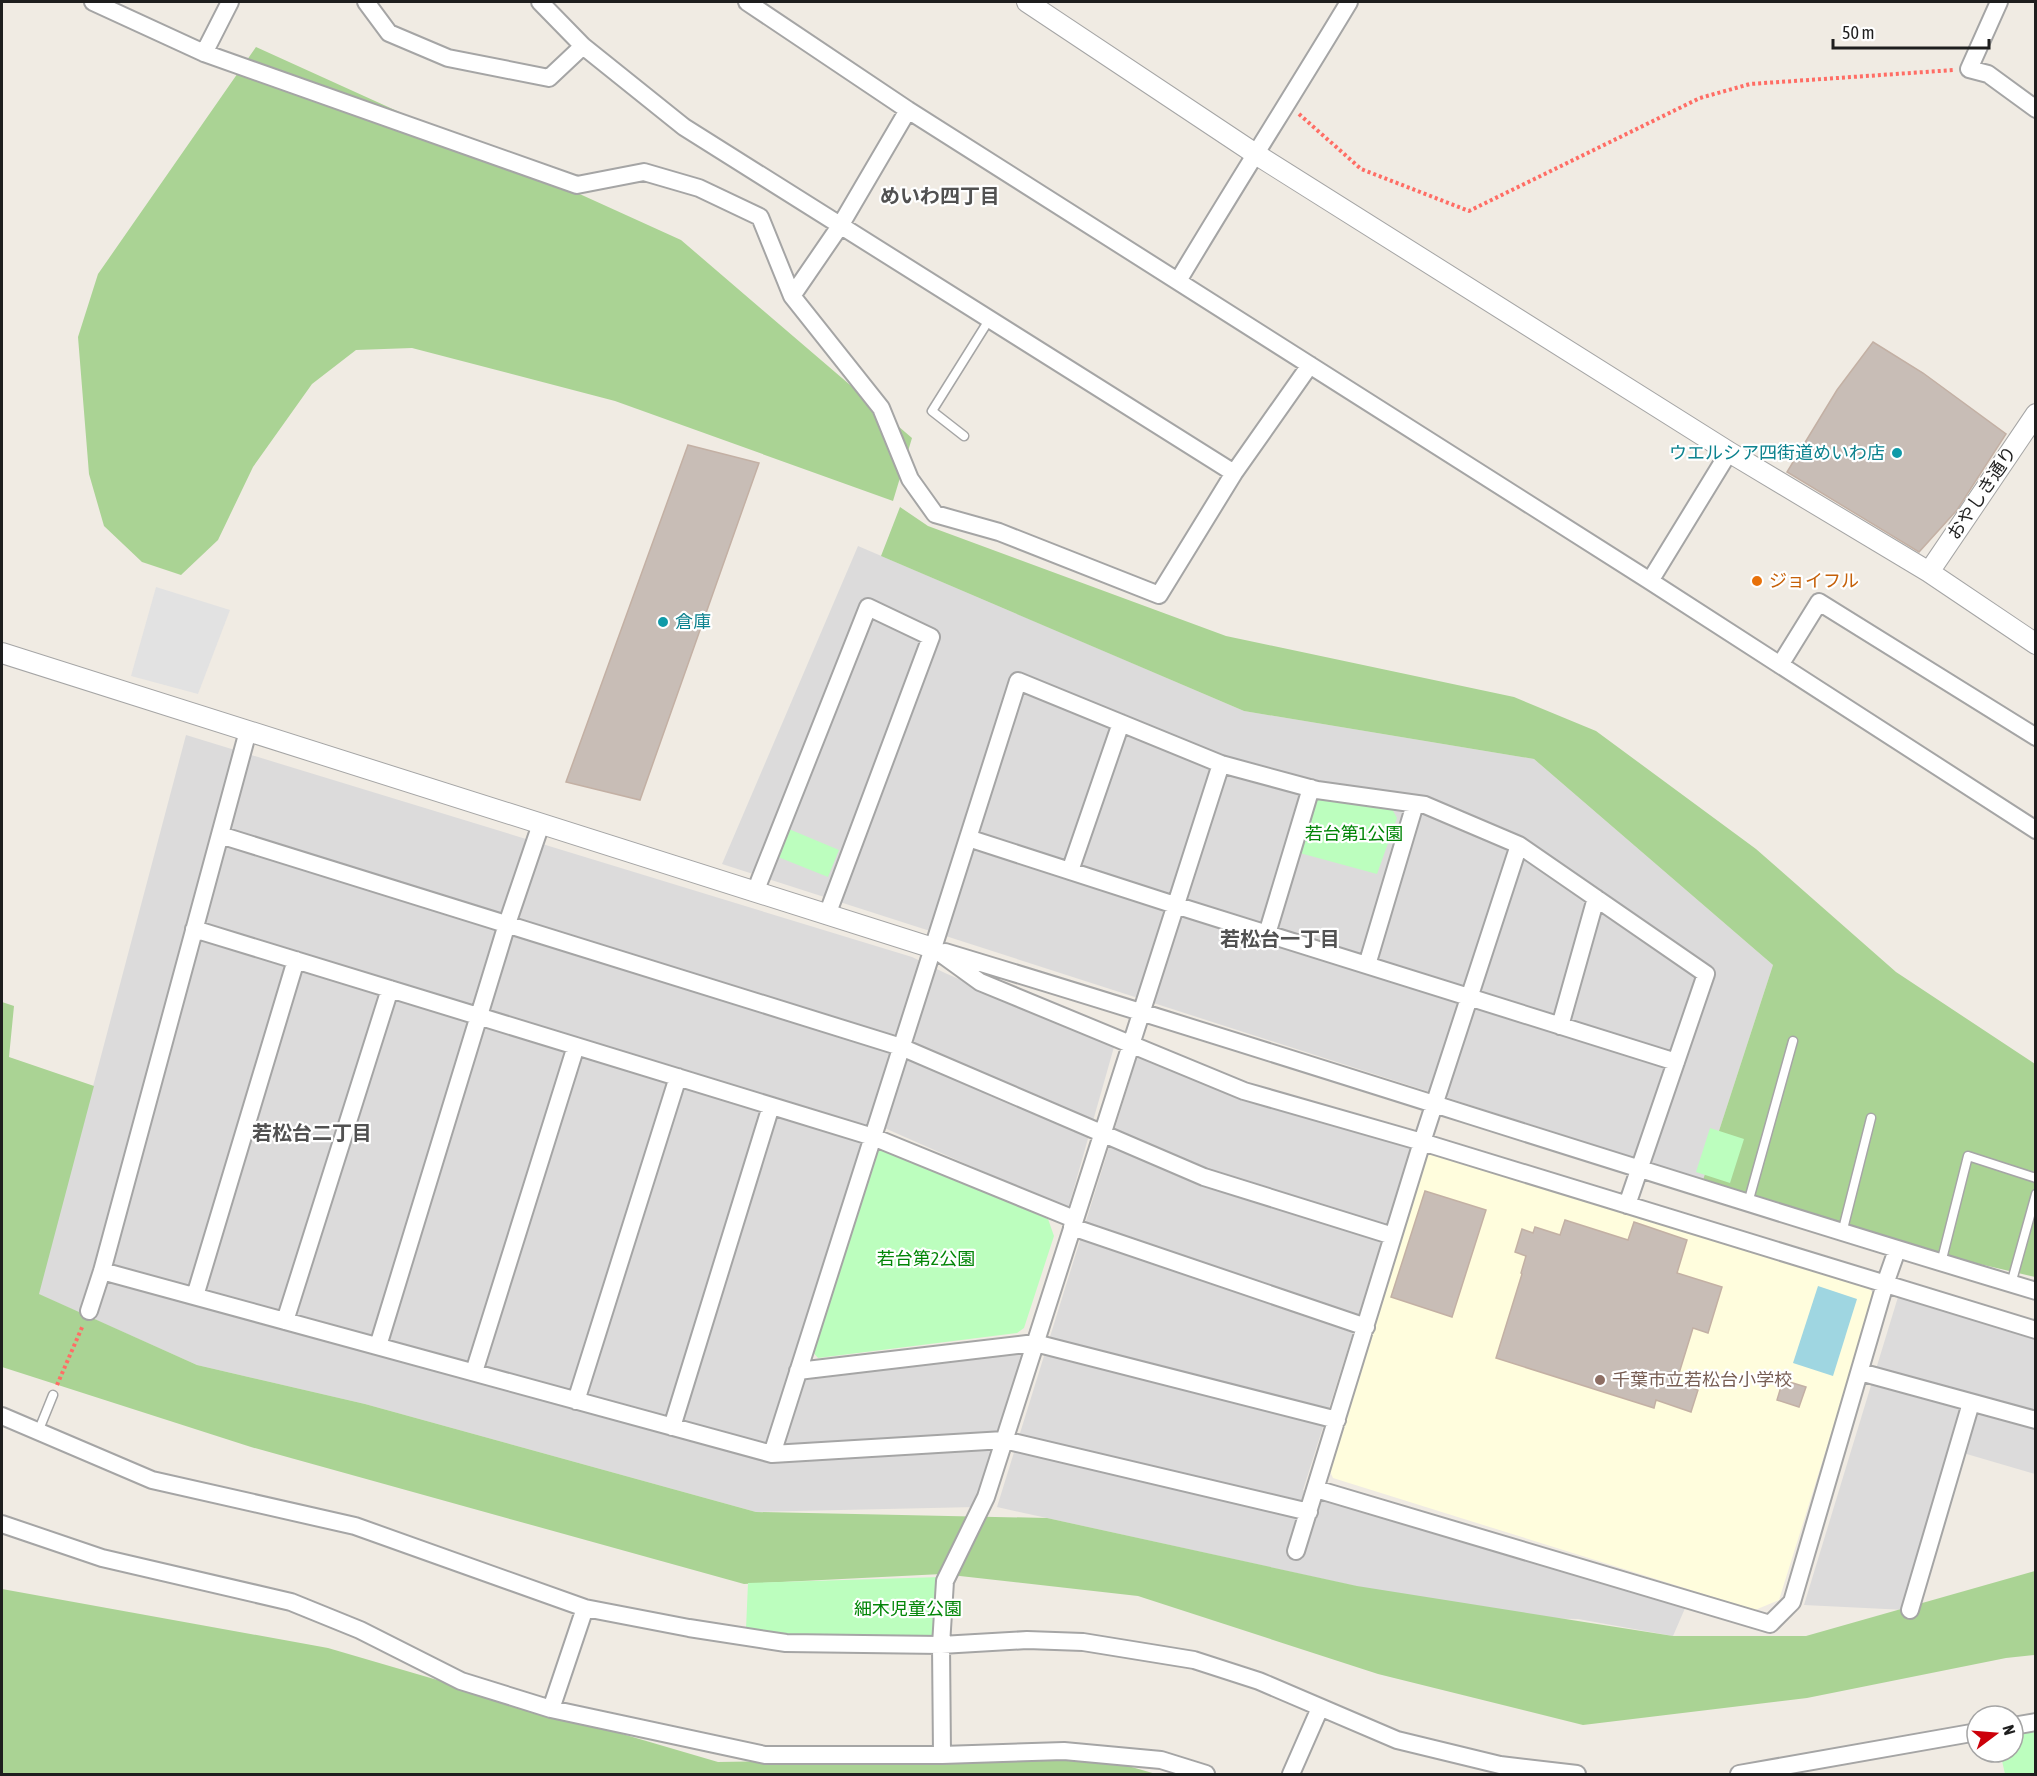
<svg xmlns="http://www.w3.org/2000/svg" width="2037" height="1776" viewBox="0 0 2037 1776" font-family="'Asap Condensed','Noto Sans JP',sans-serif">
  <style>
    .residential { fill: #dcdbdb }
    .education { fill: #fffddd }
    .forest { fill: #aad394 }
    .park { fill: #bcfebe }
    .parking { fill: #e2e2e2 }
    .water { fill: #9fd6e1 }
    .building { fill: #c8bdb6; stroke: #c3b0a4; stroke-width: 1.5 }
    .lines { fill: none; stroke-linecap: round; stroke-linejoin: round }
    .service-casing { stroke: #a5a5a5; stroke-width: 11 }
    .minor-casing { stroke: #a5a5a5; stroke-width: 20 }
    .tertiary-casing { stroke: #a5a5a5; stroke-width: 22 }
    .path { stroke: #ff6d65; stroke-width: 4; stroke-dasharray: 3 3; stroke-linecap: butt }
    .service { stroke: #fff; stroke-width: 8 }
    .minor { stroke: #fff; stroke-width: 16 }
    .tertiary { stroke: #fff; stroke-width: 20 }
    .culture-dot { fill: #0f9aa8; stroke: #fff; stroke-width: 2 }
    .food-dot { fill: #e8710a; stroke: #fff; stroke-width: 2 }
    .education-dot { fill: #8d6e63; stroke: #fff; stroke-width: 2 }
    .labels { text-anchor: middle; stroke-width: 4.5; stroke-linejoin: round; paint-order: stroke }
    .culture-label { font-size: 18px; fill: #0d838f; stroke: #fff; text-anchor: end }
    .street-label { font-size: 18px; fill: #1e1e1e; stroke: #fff }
    .food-label { font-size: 18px; fill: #c56008; stroke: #fff; text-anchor: start }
    .park-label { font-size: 18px; fill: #028607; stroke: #fff }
    .education-label { font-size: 18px; fill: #785e54; stroke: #fff; text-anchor: start }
    .neighbourhood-label { font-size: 20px; font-weight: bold; fill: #515151; stroke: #fff }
  </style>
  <rect width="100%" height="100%" fill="#f0ebe3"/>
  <!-- residential -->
  <path class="residential" d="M858,546L1244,711L1534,759L1773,965L1703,1180L722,864Z
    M186,735L912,957L945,973L1114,1047L1068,1209L871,1122L790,1382L1027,1352L976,1507L756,1512L365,1404L197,1365L38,1294Z
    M1138,1054L1235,1097L1412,1147L1303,1490L1686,1606L1673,1636L1578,1619L1501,1618L997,1507Z
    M1898,1297L2035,1338V1474L1953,1450L1906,1610L1804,1605Z"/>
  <!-- education -->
  <path class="education" d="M1438,1150L1868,1285L1874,1296L1779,1600L1755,1610L1333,1478L1326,1463L1423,1158Z"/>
  <!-- forest -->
  <path class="forest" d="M256,47L681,240L912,438L893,501L615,401L412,348L356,350L312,384L253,467L218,540L181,575L142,562L104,526L89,474L78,337L98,274Z
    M900,507L928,526L1226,636L1514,697L1596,731L1756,849L1896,972L2035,1064V1277L1907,1247L1703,1180L1773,965L1534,759L1244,711L881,556Z
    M2,1002L14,1006L9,1057L94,1086L39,1294L197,1365L365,1404L756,1512L1047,1518L1357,1586L1673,1636H1806L2035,1571V1655L2006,1658L1807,1698L1583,1725L1378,1674L1138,1596L942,1574L744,1584L251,1447L2,1367Z
    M2,1589L328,1648L718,1762L1093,1756L1156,1774H2Z"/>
  <!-- park -->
  <path class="park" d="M1323,796L1392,809L1397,818L1377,874L1296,852L1311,803Z
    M784,827L839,850L828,877L773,855Z
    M1710,1128L1744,1139L1730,1183L1696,1172Z
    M884,1149L1048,1219L1054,1236L1024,1328L1017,1333L818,1358L809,1348L869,1154Z
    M941,1577L937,1630L930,1639L813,1637L746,1629L748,1583Z
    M2035,1730V1774H2005L2000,1752H2013V1735Z"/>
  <!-- parking -->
  <path class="parking" d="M156,587L230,610L198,694L131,676Z"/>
  <!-- water -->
  <path class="water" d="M1818,1286L1857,1299L1833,1376L1793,1363Z"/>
  <!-- building -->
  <path class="building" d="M1873,342L1923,373L2006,434L1957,510L1919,552L1787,472L1837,390Z
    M688,445L759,463L640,800L566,782Z
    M1425,1191L1486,1210L1452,1317L1391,1297Z
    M1565,1220L1628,1240L1634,1222L1687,1240L1677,1273L1722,1287L1708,1333L1693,1328L1676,1383L1698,1390L1691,1412L1656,1400L1654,1408L1496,1358L1522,1274L1521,1273L1526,1256L1515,1252L1522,1229L1533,1233L1535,1227L1560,1235Z
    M1783,1380L1806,1387L1799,1407L1777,1400Z"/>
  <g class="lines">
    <!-- service casing -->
    <g class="service-casing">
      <path id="service" d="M964,436L932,411L989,320
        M1748,1203L1793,1041
        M1842,1233L1871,1118
        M1941,1263L1968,1156L2036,1178
        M2011,1284L2036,1194
        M38,1432L53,1395"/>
    </g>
    <!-- minor casing -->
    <g class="minor-casing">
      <path id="minor" d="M93,2L204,53L577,185L644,172L699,188L760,217L792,296L881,408L910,479L935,514L999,532L1159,595L1234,473L1310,365
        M366,2L389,33L448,58L549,78L583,46
        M540,2L583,46L684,127L1234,473
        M747,2L908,110L1650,581L2036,830
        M1999,2L1969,69L1988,74L2036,109
        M204,53L230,2
        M1178,281C1234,187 1293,95 1349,2
        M792,296L840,226L908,110
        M1650,581L1729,452
        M1780,665L1819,602L2036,737
        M220,835L901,1047L1204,1177L1393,1236
        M968,838L1175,905L1676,1062
        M1070,871L1121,723
        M755,892L868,607L931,637L827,915
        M194,929L873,1137L1074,1219
        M1267,934L1311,788
        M933,948L980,982L1244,1091L1422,1142L2036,1330
        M945,952C1310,1062 1671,1182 2036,1291
        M1367,965L1415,804
        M1560,1026L1596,898
        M1072,1227L1366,1327
        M102,1271L772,1454L1004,1440L1309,1512
        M195,1296L296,960
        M89,1311L102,1271L248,731
        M285,1321L390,989
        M378,1346L507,924L541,824
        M798,1371L1035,1343L1337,1420
        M474,1372L576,1046
        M1860,1372L2036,1420
        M576,1401L678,1077
        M2,1416L152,1480L355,1526L585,1608L689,1628L786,1643L941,1645L1027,1640L1083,1642L1194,1660L1259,1681L1397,1740L1500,1765L1577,1774
        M672,1427L771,1106
        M772,1454L1018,681L1221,764L1317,790L1425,805L1519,845L1706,974L1627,1205
        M1316,1489L1770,1624L1792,1602L1885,1284L1897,1250
        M2,1524L102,1558L291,1602L360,1630L461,1681L551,1709L765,1755H942L1064,1751L1161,1760L1206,1774
        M1296,1551L1422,1142L1519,845
        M1910,1610L1971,1403
        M551,1709L585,1608
        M2013,1726L2036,1722
        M942,1755L941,1645L945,1581L986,1497L1221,764
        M1291,1774L1320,1708
        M1739,1774L1977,1732"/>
    </g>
    <!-- tertiary casing -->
    <g class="tertiary-casing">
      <path id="tertiary" d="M1027,2L1254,153L1729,452L1929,572L2036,644
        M1929,572L2036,414
        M2,653L933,948"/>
    </g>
    <!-- path -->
    <path class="path" d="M1299,114L1361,169L1469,211L1700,98L1750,84L1954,70
      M57,1385L83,1325"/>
    <!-- service -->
    <use href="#service" class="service"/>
    <!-- minor -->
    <use href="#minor" class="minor"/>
    <!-- tertiary -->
    <use href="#tertiary" class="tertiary"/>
  </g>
  <!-- markers -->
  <g class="culture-dot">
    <circle cx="1897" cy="453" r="6"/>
    <circle cx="663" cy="622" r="6"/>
  </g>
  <circle class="food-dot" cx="1757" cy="581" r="6"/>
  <circle class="education-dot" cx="1600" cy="1380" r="6"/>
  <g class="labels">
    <!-- culture labels -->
    <g class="culture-label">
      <text x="1885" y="459">ウエルシア四街道めいわ店</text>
      <text x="675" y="628" text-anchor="start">倉庫</text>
    </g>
    <!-- street labels -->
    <g class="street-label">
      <text transform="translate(1982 493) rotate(-56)" y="6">おやしき通り</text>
    </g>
    <!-- food labels -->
    <g class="food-label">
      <text x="1769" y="587">ジョイフル</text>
    </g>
    <!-- park labels -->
    <g class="park-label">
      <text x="1354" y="840">若台第1公園</text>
      <text x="926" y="1265">若台第2公園</text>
      <text x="908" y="1615">細木児童公園</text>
    </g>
    <!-- education labels -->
    <g class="education-label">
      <text x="1612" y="1386">千葉市立若松台小学校</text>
    </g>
    <!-- neighbourhood labels -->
    <g class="neighbourhood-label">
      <text x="940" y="203">めいわ四丁目</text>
      <text x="1280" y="946">若松台一丁目</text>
      <text x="312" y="1140">若松台二丁目</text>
    </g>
  </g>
  <!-- border -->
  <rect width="2037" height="1776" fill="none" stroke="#1e1e1e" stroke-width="6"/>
  <!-- north arrow -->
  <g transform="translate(1995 1734) rotate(74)"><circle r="28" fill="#ffffff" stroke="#a5a5a5" stroke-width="1.5"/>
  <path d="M0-4.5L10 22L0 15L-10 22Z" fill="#cc000a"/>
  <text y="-9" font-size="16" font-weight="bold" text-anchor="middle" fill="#1e1e1e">N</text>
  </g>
  <!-- scale -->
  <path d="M1833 39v9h156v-9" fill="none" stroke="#1e1e1e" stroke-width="3"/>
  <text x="1842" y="39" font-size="18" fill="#1e1e1e" stroke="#ffffff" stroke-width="4.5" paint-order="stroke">50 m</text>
</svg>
